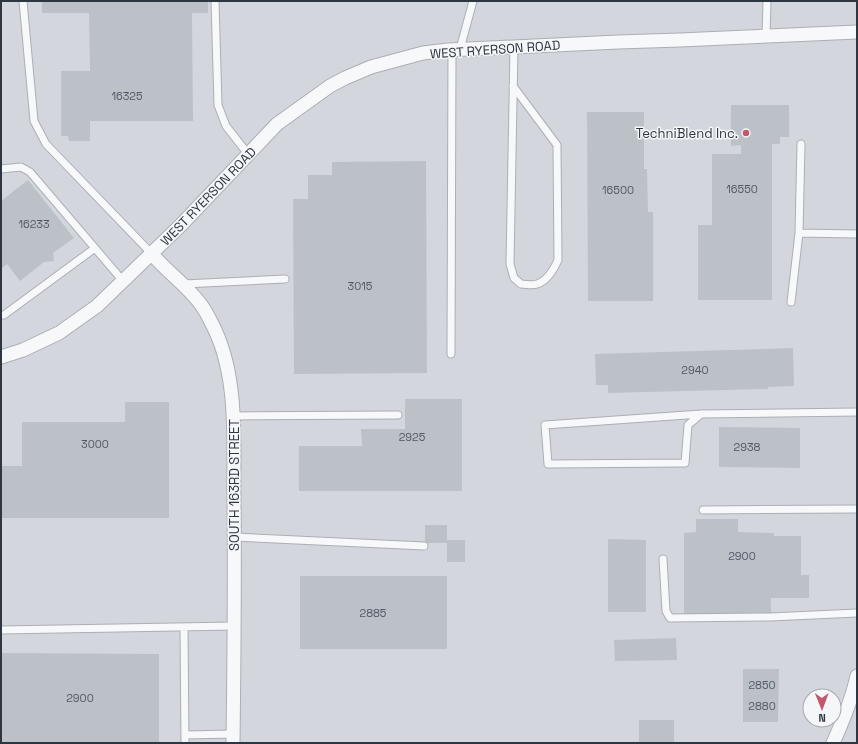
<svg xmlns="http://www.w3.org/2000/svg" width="858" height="744" viewBox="0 0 858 744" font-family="'Space Grotesk',sans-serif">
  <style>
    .built { fill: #d3d7dd; fill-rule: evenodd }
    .building { fill: #bcc1c8 }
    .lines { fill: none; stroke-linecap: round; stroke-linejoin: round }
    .lane-casing { stroke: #aaafb5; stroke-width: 9 }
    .street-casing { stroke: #aaafb5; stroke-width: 15 }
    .lane { stroke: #f7f8fa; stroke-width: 7 }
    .street { stroke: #f7f8fa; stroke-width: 13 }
    .poi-dot { fill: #c3576c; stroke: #f4f6f8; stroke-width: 1.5 }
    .labels { text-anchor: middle; stroke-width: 3; stroke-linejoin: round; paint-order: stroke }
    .number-label { font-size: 11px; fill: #525964 }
    .street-label { font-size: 13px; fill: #2e3642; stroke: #f4f6f8 }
    .poi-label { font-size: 13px; fill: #2e3642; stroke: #f4f6f8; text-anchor: end }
  </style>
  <rect width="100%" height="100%" fill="#e5e8eb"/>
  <!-- built -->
  <path class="built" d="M1,1H857V743H1ZM810,696H834V720H810Z"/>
  <!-- building -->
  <path class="building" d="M42,1H208V13H192L193,121H90V141H69L68,136H61V71H90L89,13H42Z
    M731,105H789V137H780V144H772V300H698V225H712V154H741V145L731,146Z
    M587,112H644V169H647L648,212H653V301H588Z
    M426,161L427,373L294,374L293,199H308V175H332V162Z
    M28,180L74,238L53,253L54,261L44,262L20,281L7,264L1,269V201Z
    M793,348L794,386L768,387V389L608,393V385H596L595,354Z
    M405,399H462V491H299V446H362L361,429H405Z
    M125,402H169V518H1V466H22V422H125Z
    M719,427L800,428V468L719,467Z
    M696,519H738V532L774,533V536H801V575H809V598H771V614H684V533L696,532Z
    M425,525H447V540H465V562H447V543H425Z
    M608,539L646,540V612H608Z
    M300,576H447V649H300Z
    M676,638L677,660L615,661L614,640Z
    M1,653L159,654V742L26,743V742H1Z
    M743,669H779L778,722H743Z
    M639,720H674V743H639Z"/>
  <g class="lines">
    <!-- lane casing -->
    <g class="lane-casing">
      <path id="lane" d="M23,1L34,121L46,144L152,254
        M215,1L218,105L226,126L248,154
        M766,36L767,1
        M460,49L473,1
        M513,86L557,145L558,260C554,269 547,281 537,284C533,286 526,284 521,284L514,278L510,264L514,47
        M801,144L799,233L857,234
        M1,169L21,167L30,172L123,281
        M184,284L285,279
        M791,302L799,233
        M1,315H4L95,248
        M451,354L452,50
        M701,414L688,425L685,463L548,464L545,425L701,414L857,412
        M233,416L398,415
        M703,510L857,509
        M234,537L424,546
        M663,559L666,611L670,618L770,617L857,613
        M184,627L185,743
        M1,630L234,626
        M185,735L233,734"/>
    </g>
    <!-- street casing -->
    <g class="street-casing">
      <path id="street" d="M152,254C167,272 188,286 202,306C207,313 211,322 215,330C239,381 233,446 234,500C235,581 234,662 233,743
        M1,357L23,350L59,333L97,306L181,225L277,124L330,86L345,78L371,67L423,53L448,50L618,42L680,40L857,32
        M833,743C843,721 852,699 857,676"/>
    </g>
    <!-- lane -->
    <use href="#lane" class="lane"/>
    <!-- street -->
    <use href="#street" class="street"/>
  </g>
  <!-- markers -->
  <circle class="poi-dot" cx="746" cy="133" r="4"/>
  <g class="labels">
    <!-- number labels -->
    <g class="number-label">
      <text x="127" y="100">16325</text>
      <text x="742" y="193">16550</text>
      <text x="618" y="194">16500</text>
      <text x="34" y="228">16233</text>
      <text x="360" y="290">3015</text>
      <text x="695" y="374">2940</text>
      <text x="412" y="441">2925</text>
      <text x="95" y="448">3000</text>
      <text x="747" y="451">2938</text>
      <text x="742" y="560">2900</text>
      <text x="373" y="617">2885</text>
      <text x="762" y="689">2850</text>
      <text x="80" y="702">2900</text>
      <text x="762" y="710">2880</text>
    </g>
    <!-- street labels -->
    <g class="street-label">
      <text transform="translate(495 49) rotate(-4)" y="5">WEST RYERSON ROAD</text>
      <text transform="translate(208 196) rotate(-46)" y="5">WEST RYERSON ROAD</text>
      <text transform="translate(234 485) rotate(-90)" y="5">SOUTH 163RD STREET</text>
    </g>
    <!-- poi labels -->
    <g class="poi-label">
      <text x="738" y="138">TechniBlend Inc.</text>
    </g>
  </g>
  <!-- border -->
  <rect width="858" height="744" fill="none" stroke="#2e3642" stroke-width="4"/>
  <!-- north arrow -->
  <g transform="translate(822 708) rotate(179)"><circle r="19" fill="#f4f6f8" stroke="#a5a9af"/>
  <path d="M0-3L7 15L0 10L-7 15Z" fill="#c3576c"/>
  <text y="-6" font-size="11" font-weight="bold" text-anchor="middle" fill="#2e3642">N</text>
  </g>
</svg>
